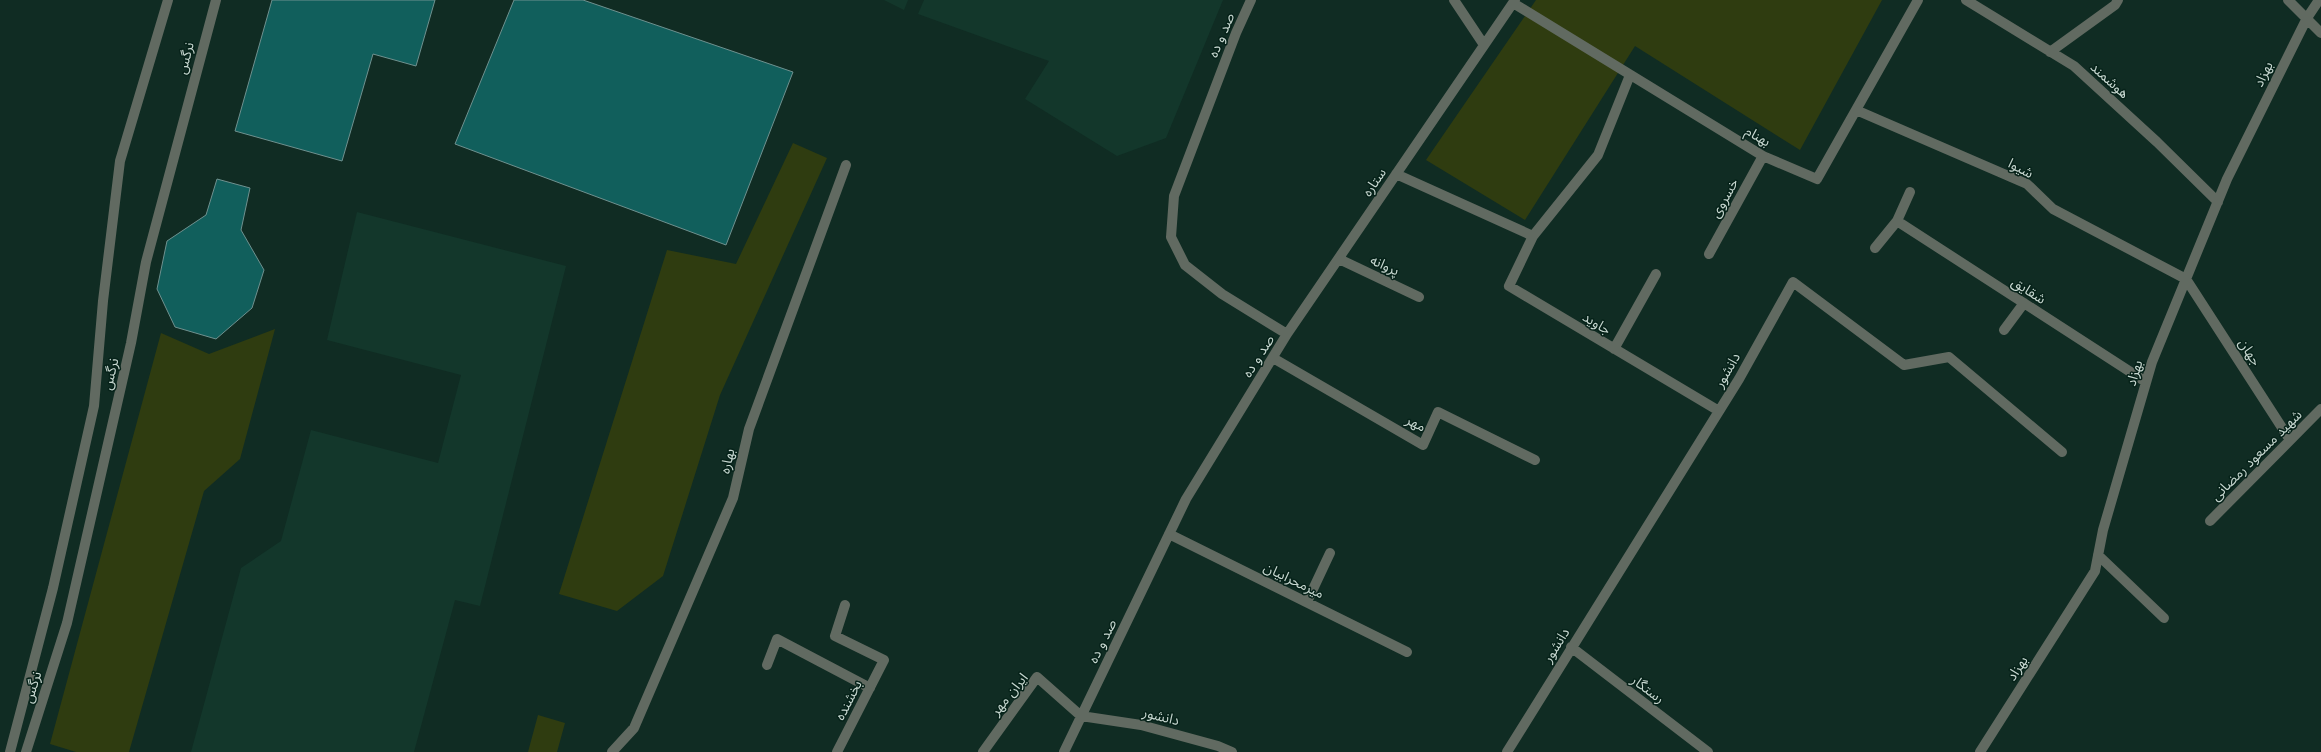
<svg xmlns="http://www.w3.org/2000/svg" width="2321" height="752" viewBox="0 0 2321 752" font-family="'Libre Baskerville','Noto Sans Arabic',serif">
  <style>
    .built { fill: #13372b }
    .green { fill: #2f3c10 }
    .building { fill: #115f5c; stroke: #6f918f }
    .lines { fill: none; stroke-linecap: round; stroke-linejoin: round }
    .minor { stroke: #616a61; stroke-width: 10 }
    .labels { text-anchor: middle; stroke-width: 3; stroke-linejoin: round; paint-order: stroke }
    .street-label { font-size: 14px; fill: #c7d7d0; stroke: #062219 }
  </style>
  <rect width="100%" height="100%" fill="#102c23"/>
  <!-- built -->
  <path class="built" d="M884,0H908L904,10Z
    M924,0H1223L1166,138L1117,156L1025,99L1049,61L918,14Z
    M357,212L566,266L480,606L455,600L414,752H191L241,568L281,541L311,430L438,463L461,375L327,340Z"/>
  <!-- green -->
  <path class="green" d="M1536,0H1882L1800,150L1635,46L1525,220L1426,160Z
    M793,143L827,158L720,395L663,576L617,611L559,594L667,250L736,264Z
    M275,329L240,459L204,491L129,752H76L50,744L161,333L209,354Z
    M538,715L565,723L557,752H528Z"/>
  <!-- building -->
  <path class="building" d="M272,0H435L416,66L373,54L342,161L235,131Z
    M514,0H583L793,72L726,245L455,144Z
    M217,179L250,188L241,230L264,270L252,308L216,339L175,327L157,289L167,241L206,215Z"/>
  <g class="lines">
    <!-- minor -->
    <path class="minor" d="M1454,0L1484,45
      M1966,0L2074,66L2157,142L2218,202
      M2288,0L2321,33
      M1513,3L1763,156L1817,179L1918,0
      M2050,52L2115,5L2118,0
      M1856,110L2027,184L2053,209L2186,279L2290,440
      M1396,174L1533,236L1509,286L1719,411
      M1897,221L2146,382
      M1533,236L1598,155L1630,75
      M1875,248L1897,221L1910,192
      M1709,254L1763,156
      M1339,259L1419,297
      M2004,330L2024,303
      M1287,334L1515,0
      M1614,349L1656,274
      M1273,358L1423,445L1438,412L1535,460
      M2210,521L2321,409
      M1169,534L1407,652
      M2098,555L2164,618
      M1307,602L1330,553
      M1571,647L1708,752
      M767,665L777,639L870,688
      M10,752L53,588L94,406L103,301L120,161L168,0
      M26,752L67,623L131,343L146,262L216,0
      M612,752L634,728L733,498L749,429L846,165
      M837,752L884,660L835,636L845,605
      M983,752L1037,677L1081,716L1141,725L1218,746L1232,752
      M1064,752L1186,499L1287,334L1222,294L1185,265L1171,237L1174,196L1236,33L1251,0
      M1507,752L1739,379L1793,282L1904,365L1949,357L2062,452
      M1980,752L2095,571L2103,530L2152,362L2227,179L2307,18L2319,0"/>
  </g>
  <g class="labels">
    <!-- street labels -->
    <g class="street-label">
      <text transform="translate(1221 35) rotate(-67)" y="5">صد و ده</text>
      <text transform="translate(185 58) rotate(-75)" y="5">نرگس</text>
      <text transform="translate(2263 74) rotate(-64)" y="5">بهزاد</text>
      <text transform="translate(2110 80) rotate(42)" y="5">هوشمند</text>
      <text transform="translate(1758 136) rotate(30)" y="5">بهنام</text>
      <text transform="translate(2021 168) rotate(27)" y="5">شیوا</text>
      <text transform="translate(1374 182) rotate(-56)" y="5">ستاره</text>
      <text transform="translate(1724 198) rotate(-61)" y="5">خسروی</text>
      <text transform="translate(1385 265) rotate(25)" y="5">پروانه</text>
      <text transform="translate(2029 290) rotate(33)" y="5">شقایق</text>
      <text transform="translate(1597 323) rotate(31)" y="5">جاوید</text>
      <text transform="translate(2250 352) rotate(57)" y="5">جهان</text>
      <text transform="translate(1258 356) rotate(-58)" y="5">صد و ده</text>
      <text transform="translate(1727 370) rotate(-60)" y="5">دانشور</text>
      <text transform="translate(2134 373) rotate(-73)" y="5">بهزاد</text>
      <text transform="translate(110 374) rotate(-77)" y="5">نرگس</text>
      <text transform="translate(1416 423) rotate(26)" y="5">مهر</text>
      <text transform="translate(2256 455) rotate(-45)" y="5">شهید مسعود رمضانی</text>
      <text transform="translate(727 461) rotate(-77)" y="5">بهاره</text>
      <text transform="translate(1294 580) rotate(26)" y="5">میرمحرابیان</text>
      <text transform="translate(1102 641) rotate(-64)" y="5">صد و ده</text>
      <text transform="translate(1556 645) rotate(-58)" y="5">دانشور</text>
      <text transform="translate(2017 668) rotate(-57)" y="5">بهزاد</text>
      <text transform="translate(32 687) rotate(-73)" y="5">نرگس</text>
      <text transform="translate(1648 689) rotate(37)" y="5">رستگار</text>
      <text transform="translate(1009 694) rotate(-51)" y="5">ایران مهر</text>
      <text transform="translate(848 700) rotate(-63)" y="5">بخشنده</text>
      <text transform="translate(1161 716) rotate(14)" y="5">دانشور</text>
    </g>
  </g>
</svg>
